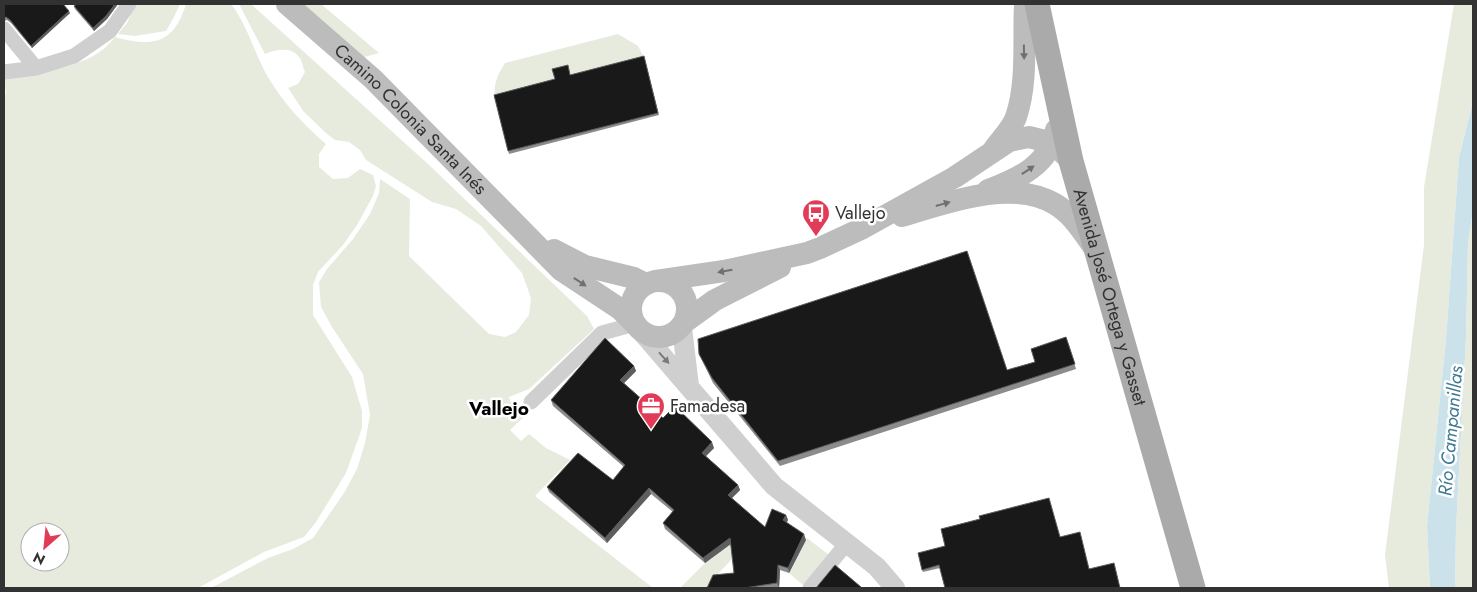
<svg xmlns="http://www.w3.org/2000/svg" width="1477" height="592" viewBox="0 0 1477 592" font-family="Jost,sans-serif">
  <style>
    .green { fill: #e6ebde; fill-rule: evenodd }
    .water { fill: #cbe2eb }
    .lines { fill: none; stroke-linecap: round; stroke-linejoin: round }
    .minor { stroke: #cfcfcf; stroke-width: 15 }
    .tertiary { stroke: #cfcfcf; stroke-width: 20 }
    .secondary { stroke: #bcbcbc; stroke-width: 22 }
    .primary { stroke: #aaa; stroke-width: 25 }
    .wall { fill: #8c8c8c }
    .shaded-wall { fill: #5e5e5e }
    .building { fill: #191919; stroke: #5e5e5e }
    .oneway { fill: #707070 }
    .oneway2 { fill: #797979 }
    .labels { text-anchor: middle; stroke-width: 5; stroke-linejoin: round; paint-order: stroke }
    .street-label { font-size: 18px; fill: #323232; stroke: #fff }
    .poi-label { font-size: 18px; fill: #323232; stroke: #fff; text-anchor: start }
    .neighbourhood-label { font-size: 19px; font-weight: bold; fill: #000; stroke: #fff }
    .water-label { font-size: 19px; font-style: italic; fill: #407b94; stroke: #fff }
  </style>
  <rect width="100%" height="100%" fill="#fff"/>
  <!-- green -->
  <path class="green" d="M135,4H180L174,17L166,31L135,36L118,34L127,23Z
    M186,4H231C248,26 254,53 268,77C283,103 304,125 326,144L319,154V167L333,179L348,178L360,169L373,175L376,186L373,196L357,225L343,245L318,272L313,285V315L352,377L362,411V428L346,473L316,522L304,537L264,552L198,588H4V95L6,94L4,76C41,70 91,70 115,37C154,48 174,43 186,4ZM30,532H60V562H30Z
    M239,4H251L428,164L587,316L594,329L529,389L509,397L512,407L528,413L510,430L521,441L529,434L546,448L570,460L535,496L653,588H211L268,558L293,549L313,538L344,493L357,469L365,443L370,415L363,374L332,327L321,307L319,282L327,269L353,239L370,214L379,193L380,179L410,199L409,256L489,334L505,337L516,332L529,315L531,298L522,273L481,226L456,209L432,202L366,160L360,150L349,142L335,140L326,133L304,112L288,88L298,84L305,72C303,68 302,60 299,57C290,46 276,50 265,54Z
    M298,4H321L379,53L361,58Z
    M1454,4H1473V101L1459,157L1446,339L1427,526L1430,588H1389L1385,555L1424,245V187Z
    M618,34L638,46L645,59L571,78L568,68L556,82L495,98C493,84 498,74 505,63Z
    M1473,210V588H1455L1456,529L1466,338L1468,243Z
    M762,525L734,557L716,576L712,588H680L705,563L731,544Z
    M807,538L829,555L804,586L789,573Z"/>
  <!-- water -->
  <path class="water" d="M1473,101V210L1468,243L1466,338L1456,529L1455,588H1430L1427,526L1446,339L1459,157Z"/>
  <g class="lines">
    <!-- minor -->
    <path class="minor" d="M4,29L36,68
      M4,72L36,68L74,56L110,31L129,4
      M531,402L602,333L635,324
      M810,588L847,543"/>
    <!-- tertiary -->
    <path class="tertiary" d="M682,328L689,386
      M640,330L774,486L877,567L895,588"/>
    <!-- secondary -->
    <g class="secondary">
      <path id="s1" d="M287,4L373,79L561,270L620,309L635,324"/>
      <path d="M994,149C1001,139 1012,129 1016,117C1028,82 1023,40 1025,4"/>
      <path d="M988,190C1018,179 1049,165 1056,130"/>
      <path d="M902,216C946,203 1012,178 1055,204C1072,214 1082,231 1093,246"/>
      <path d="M554,250L585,266L634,278L646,284"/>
      <circle cx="659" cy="309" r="28"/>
      <path d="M656,281L724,271L807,253L820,248L863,228L955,177L1009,141L1029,137L1053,143L1071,161"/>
      <path d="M686,321L715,300L780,267"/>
    </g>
    <!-- primary -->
    <path class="primary" id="s2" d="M1037,4L1071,161L1193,588"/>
  </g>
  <!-- wall -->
  <path class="wall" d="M4,4L70,13L32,48L11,23L7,20L4,21Z
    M77,4H118L107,19L94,31L75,9L74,6Z
    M644,56L659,115L509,154L494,95Z
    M1066,337L1076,369L780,466L713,383L699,354L1007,370L1035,362Z
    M634,366L636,371L624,383L663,418L714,448L706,456L738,485L740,490L732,498L765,527L786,515L788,520L786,523L806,540L789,573L780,570L779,588H707L734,573L731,544L705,563L665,529L663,523L673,512L651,494L607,543L549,492L547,487L613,480L624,467L553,406L551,400Z
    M1060,537L1090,569L1121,588L940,568L923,572L922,570L945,546Z"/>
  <!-- shaded-wall -->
  <path class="shaded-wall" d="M115,4H118L107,19L94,31L93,28Z
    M69,11L70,13L32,48L31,46Z
    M634,366L636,371L622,385L620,380Z
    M712,442L714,448L704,458L702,453Z
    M738,485L740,490L730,500L728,495Z
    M649,488L651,494L607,543L605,538Z
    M786,515L788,520L785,526L783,520Z
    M804,534L806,540L789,573L788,568Z
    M730,538L732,543L705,563L703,558Z
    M778,565L780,570L779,588L777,583Z"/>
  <!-- building -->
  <path class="building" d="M4,4H63L69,11L31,46L10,20L6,17L4,18Z
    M77,4H115L106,16L93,28L74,6Z
    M644,56L658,113L508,151L494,95L555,79L552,69L568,65L570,75Z
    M967,251L1007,370L1035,362L1031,349L1066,337L1075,364L778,461L712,378L699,354L698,339Z
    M605,338L634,366L620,380L663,418L675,406L712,442L702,453L738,485L728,495L765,527L772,509L786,515L783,520L804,534L788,568L778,565L777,583L744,588H707L713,575L734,573L730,538L703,558L663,523L674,510L649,488L605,538L547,487L578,453L613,480L625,465L551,400Z
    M1049,498L1060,537L1080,532L1089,569L1114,563L1120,588H945L939,565L922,570L918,553L945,546L941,529L980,519L979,516Z
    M835,565L861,587V588H816Z"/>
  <!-- one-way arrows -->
  <defs><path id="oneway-solid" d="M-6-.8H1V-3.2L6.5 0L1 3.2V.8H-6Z" transform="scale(1.25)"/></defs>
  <g class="oneway">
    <use href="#oneway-solid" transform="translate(1024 52) rotate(89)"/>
    <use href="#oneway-solid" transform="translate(1028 170) rotate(-34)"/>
    <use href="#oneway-solid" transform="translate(943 204) rotate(-16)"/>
    <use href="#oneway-solid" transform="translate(725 271) rotate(170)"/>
    <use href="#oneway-solid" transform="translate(580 282) rotate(34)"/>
  </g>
  <use class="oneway2" href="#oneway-solid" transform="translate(664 358) rotate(48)"/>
  <!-- icons -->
  <defs>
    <g id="bus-pin" transform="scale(1.4375)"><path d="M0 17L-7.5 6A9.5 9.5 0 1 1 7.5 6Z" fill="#e23b57" stroke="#fff"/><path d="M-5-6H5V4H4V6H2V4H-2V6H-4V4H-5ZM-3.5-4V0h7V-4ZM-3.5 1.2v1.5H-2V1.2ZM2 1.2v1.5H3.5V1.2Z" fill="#fff"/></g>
    <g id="office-pin" transform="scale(1.4375)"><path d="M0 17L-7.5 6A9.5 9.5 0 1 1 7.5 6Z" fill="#e23b57" stroke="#fff"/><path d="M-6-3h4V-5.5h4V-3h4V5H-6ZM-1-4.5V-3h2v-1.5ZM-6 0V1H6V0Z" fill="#fff"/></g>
  </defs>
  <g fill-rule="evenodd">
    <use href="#bus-pin" x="816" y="213"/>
    <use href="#office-pin" x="651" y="406"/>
  </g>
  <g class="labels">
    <!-- street labels -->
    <g class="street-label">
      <text dy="6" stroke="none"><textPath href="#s1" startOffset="169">Camino Colonia Santa Inés</textPath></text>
      <text dy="6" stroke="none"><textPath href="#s2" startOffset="302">Avenida José Ortega y Gasset</textPath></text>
    </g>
    <!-- poi labels -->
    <g class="poi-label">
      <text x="835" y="219">Vallejo</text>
      <text x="670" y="412">Famadesa</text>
    </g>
    <!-- neighbourhood labels -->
    <g class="neighbourhood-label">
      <text x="499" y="415">Vallejo</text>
    </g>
    <!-- water labels -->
    <g class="water-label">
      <text transform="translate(1450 431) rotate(-85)" y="7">Río Campanillas</text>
    </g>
  </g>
  <!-- border -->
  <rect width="1477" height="592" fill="none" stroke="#323232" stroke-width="10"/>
  <!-- north arrow -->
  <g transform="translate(45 547) rotate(207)"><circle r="24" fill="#ffffff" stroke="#adadad"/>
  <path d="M0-4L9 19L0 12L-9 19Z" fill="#e23b57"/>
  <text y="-8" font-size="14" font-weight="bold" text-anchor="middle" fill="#323232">N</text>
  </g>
</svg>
